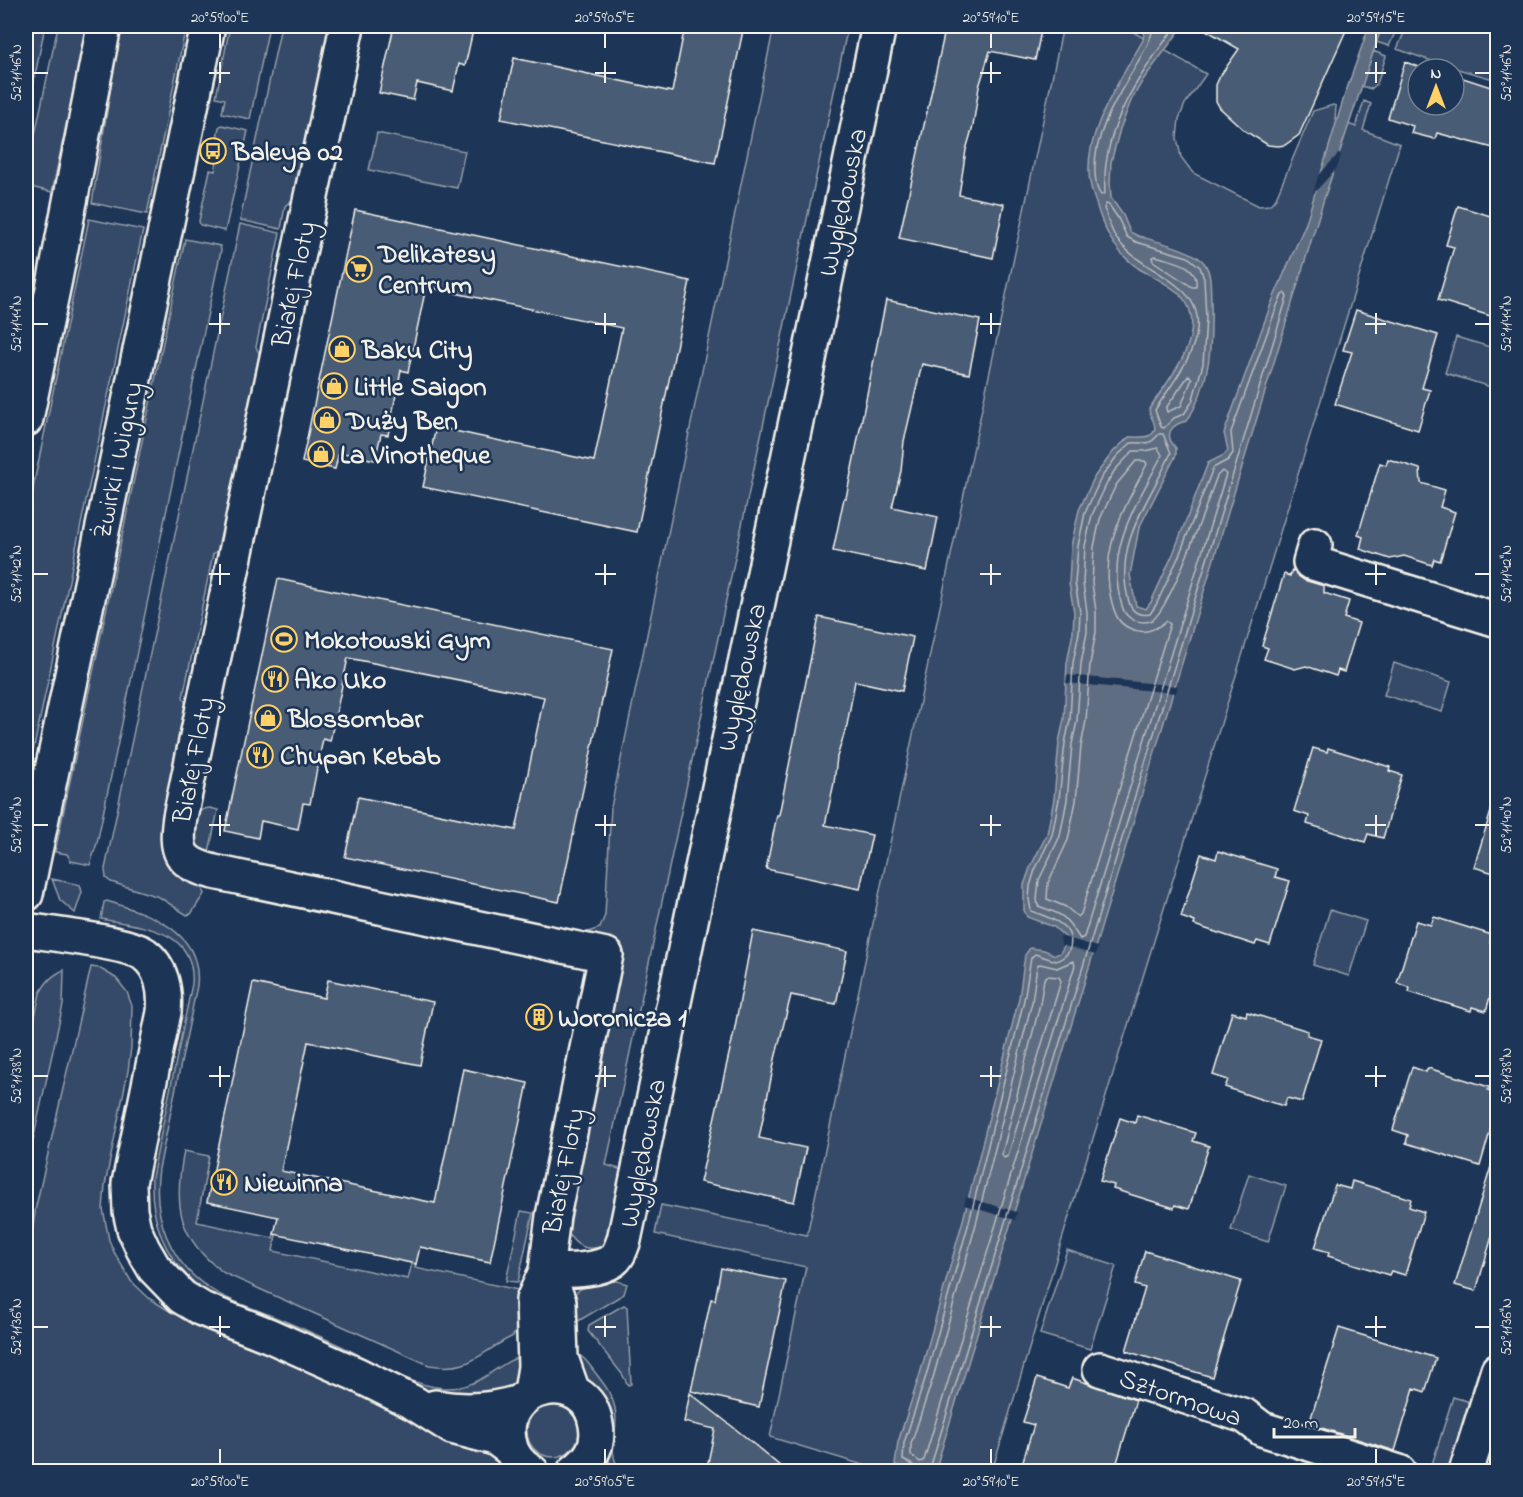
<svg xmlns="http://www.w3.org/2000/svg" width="1523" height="1497" viewBox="0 0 1523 1497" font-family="'Indie Flower',sans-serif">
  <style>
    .green { fill: #354a67; stroke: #949ea8; stroke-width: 1.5 }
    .water { fill: #5e6d82; stroke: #9aa2ab; stroke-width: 1.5 }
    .pier { fill: #1d3557 }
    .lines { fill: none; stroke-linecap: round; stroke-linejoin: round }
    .shore { stroke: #b8bcbf; stroke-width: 1.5 }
    .building { fill: #485b74; stroke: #f4f1e8; stroke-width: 1.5 }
    .minor-casing { stroke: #f4f1e8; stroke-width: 38 }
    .major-casing { stroke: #f4f1e8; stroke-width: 38 }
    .minor { stroke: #1d3557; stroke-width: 33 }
    .major { stroke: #1d3557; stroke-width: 33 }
    .ticks { fill: none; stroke: #f4f1e8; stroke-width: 2 }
    .labels { text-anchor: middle; stroke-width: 5; stroke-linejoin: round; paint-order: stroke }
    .poi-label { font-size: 27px; font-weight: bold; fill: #f4f1e8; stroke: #1d3557; text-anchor: start }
    .street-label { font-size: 27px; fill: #f4f1e8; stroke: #1d3557 }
    .neatline { fill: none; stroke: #f4f1e8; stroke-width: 2 }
    .ticks-label { font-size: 15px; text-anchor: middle; fill: #f4f1e8 }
  </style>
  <rect width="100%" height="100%" fill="#1d3557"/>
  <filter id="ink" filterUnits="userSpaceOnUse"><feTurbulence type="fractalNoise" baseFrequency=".0167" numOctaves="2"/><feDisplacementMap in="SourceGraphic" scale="12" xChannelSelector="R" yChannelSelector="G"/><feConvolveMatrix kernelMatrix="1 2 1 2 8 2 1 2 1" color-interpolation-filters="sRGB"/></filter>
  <g filter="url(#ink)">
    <!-- green -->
    <path class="green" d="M26,26H45L26,120Z
      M58,26H87L52,192L26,186V177Z
      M121,26H186L147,214L92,203Z
      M230,26H269L250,119L222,113L225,99L216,97Z
      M281,26H333L298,195L285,206L281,229L240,220Z
      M774,26H848L606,1165L626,1171L609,1239C593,1256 573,1248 566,1227L621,944L582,934L600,928L605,915L611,807Z
      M1063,26H1123L1206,74L1185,104L1179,119L1177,138L1181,157L1193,173L1259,206L1269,205L1275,200L1313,111L1333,105L1336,106L1335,119L1356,127L1364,101L1371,104L1363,130L1400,144L1074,1200L992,1471H883L770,1437L806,1267L655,1234L661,1205L807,1235Z
      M1382,26H1398L1389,46L1376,42Z
      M1407,26H1497V80L1440,64L1397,49Z
      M1373,51L1386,56L1377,84L1371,89L1361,86Z
      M222,125L248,131L225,231L200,225L199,221L210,170L215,171L221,140L217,138L219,127Z
      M377,133L465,151L457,188L369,170Z
      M89,219L143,230L26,785V539L34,483Z
      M240,224L280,233L256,347L263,361L225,544L213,554L183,697L189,711L165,825L203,882L202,888L204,894L191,914L187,915L159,897L111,882L106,878L105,869Z
      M185,239L220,246L221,250L97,843L90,865L71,861L67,854L55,852Z
      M1456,337L1497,349V389L1445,373Z
      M1394,663L1451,682L1442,712L1384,695Z
      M210,808L218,810L208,857L191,842C193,827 191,809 210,808Z
      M52,879L80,885L82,892L75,913L60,900Z
      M107,901C149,914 203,930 197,986L159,1169C152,1215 169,1262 209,1288C228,1301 251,1307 272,1316C295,1325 317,1335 339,1345C371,1360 409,1386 444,1388C484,1390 496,1360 527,1355L520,1381L504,1393L438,1396L424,1391L205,1292C167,1263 150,1224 152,1177L192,984C196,928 141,927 101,919L104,902Z
      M1330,910L1366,921L1349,976L1313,965Z
      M91,967L99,968L116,978L127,992L132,1006L131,1047L128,1071L105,1185L103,1209L109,1240L114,1252L131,1281L150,1299L171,1312L258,1346L473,1441L512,1471L26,1472V1275L36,1206Z
      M64,970L63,1005L26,1172V1059L40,993C46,982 52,975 64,970Z
      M184,1151L209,1156L197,1222L273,1238L274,1234L276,1235L273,1251L408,1279L412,1263L416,1264L415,1268L518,1290L516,1331L513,1336C478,1353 472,1372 429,1365L224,1273C178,1239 173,1205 184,1151Z
      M1249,1174L1286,1186L1268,1242L1231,1230Z
      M521,1211L533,1213L518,1282L506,1281Z
      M1067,1250L1116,1266L1090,1349L1040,1334Z
      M617,1281L627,1284L624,1294L575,1323L572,1297C584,1282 599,1281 617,1281Z
      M624,1305L627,1307L631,1384L628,1385L622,1374L588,1331L589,1325Z
      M574,1353C584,1356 588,1363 594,1371C603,1383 612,1393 615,1408C620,1433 605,1447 620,1471H613L608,1458V1449Z
      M1453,1397L1467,1401L1469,1404L1448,1470L1451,1471H1430Z
      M527 1431a26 26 0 1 1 52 0a26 26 0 1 1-52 0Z"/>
    <!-- water -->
    <path class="water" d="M1149,26H1183L1143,80L1131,101L1120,129L1111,162L1110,182L1111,198L1123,215L1130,232L1138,236C1155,241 1196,250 1205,264C1212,275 1210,288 1211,300C1212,343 1211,384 1187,421C1171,424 1163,435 1176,448V455L1139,528L1130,575L1136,606L1146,609L1151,602L1173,554L1208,463L1224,455L1228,450L1224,433L1271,304L1306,223L1344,97L1369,26H1382L1323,202L935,1471H916L895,1465L898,1442L920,1374L963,1220L1019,998L1025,955L1030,948L1044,950L1055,955L1060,953L1064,946L1065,937L1054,927L1027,917L1024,910V885L1030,868L1047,834L1054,799L1059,742L1064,719L1067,663L1073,632L1074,612L1069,583L1071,546L1079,510L1095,476L1113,452L1129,437C1139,437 1159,440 1154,423C1152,417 1149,415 1149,409C1166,383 1197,349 1191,315C1187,290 1157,280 1138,268C1118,254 1107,236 1099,213C1097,205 1093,196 1091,187C1079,138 1120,81 1143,40L1144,32Z"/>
    <!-- pier -->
    <path class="pier" d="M1339,153L1341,155L1337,168L1313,194L1318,176Z
      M1067,675H1068L1178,686L1176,693L1066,683Z
      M1060,936L1098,947L1095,955L1061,945Z
      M966,1197L1017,1212L1015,1220L964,1205Z"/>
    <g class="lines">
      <!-- shore -->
      <path class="shore" d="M1153,26C1152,40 1142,54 1135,67C1116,99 1093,135 1095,173C1096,182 1096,189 1101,195L1105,193C1101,128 1139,75 1176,26
        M1106,204L1109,205L1118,218L1127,237L1136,242L1188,257L1200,267L1204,279L1206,318L1203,364L1192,402L1184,414L1174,418L1164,428L1161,427L1155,410C1167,391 1182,373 1191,351C1219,285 1151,280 1119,242C1111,233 1108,219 1104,208Z
        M1156,256C1173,262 1199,263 1196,287H1192L1153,261L1152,257Z
        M1189,375L1192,379L1181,406L1167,412L1166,408Z
        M1158,448L1162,455C1137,505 1104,548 1122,606C1126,620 1138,624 1151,621C1170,611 1207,502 1217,476L1222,471L1226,474L1084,937L1080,939C1065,916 1065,915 1038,906L1037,899L1039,880L1060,836L1067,800L1072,744L1077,721L1081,664L1087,632V612L1083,583L1085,546L1092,515L1108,481L1115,470L1133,451H1146Z
        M1136,461H1145L1147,464C1124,509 1098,550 1112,603C1115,614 1118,623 1129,628C1143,635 1156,630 1166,621L1170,624L1081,914L1078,917L1066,907L1047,899L1048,883L1068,840L1076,801L1081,746L1086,721L1090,664L1096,632V611L1092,583L1094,547L1100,519L1116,485Z
        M1073,961L1075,965L924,1460L920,1462L911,1455V1444L933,1378L976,1224L1032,1002L1037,966L1040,964L1057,968Z
        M1047,976L1059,977L1061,981L1008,1156L1004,1158L1002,1154L1040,1004L1044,979Z
        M914,1472L913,1465L903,1460L904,1443L926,1376L969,1222L1024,1000L1031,958L1035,954L1056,961C1063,958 1068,955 1070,948C1076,924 1047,917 1031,911L1029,899L1030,886L1035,870L1052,835L1059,799L1065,743L1070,720L1073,663L1079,632L1080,612L1075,583L1078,546L1085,513L1101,478L1117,456L1131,443C1146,442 1148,447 1159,434H1163L1171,453C1149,503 1112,544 1129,602C1132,613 1139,616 1150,614L1156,605L1179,556L1213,468L1228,460L1233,453L1231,432L1277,306L1282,295L1285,293L1287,297L929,1472"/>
    </g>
    <!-- building -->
    <path class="building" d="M394,26H474L465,66L459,64L453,91L417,83L413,100L379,93Z
      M685,26H744L715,163L501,119L514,58L672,92Z
      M946,26H1042L1035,60L990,51L979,87L973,126L966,150L959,195L1004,204L993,258L899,238Z
      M1199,26H1348L1299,135L1285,145L1278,146L1268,145L1245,131L1220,108L1216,101V85L1220,76L1239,49Z
      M1405,62L1425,69H1418V105H1454V75L1497,89V149L1437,133L1435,139L1411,133L1413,126L1388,118Z
      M1458,206L1497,218V318L1438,300L1454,247L1446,245Z
      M355,210L690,281L637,532L423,487L436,427L594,461L622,328L426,287L408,372L401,370L388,435L381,434L375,460L339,452L335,469L302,462Z
      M886,300L980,320L969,374L922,364L904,441L901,471L892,507L938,517L927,571L833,551L844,498H846Z
      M1356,310L1438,335L1422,388L1430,390L1418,430L1335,404L1352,352L1343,350Z
      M1388,459L1420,469L1421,483L1445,490L1440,507L1455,512L1440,561L1434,559L1432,565L1404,556L1390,559L1360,549L1363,537L1358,535L1380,463L1386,465Z
      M1292,570L1304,580L1324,586V593L1349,601L1344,618L1359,623L1344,672L1338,670L1336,676L1306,666L1295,669L1264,659L1268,648L1262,646L1284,574L1290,576Z
      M278,579L613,649L559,902L345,857L358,797L516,830L544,697L348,658L330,741L323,739L310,804L303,803L298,829L261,821L258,838L225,831Z
      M819,617L913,637L902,691L855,681L847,725L837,757L834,783L825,825L872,835L860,889L766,869L777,815H779Z
      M1313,748L1327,752L1328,748L1390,767L1389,771L1402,775L1383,838L1368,834L1365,842L1340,834L1307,824L1309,816L1294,811Z
      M1492,808L1497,809V874L1474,867Z
      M1218,851L1277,869L1275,877L1290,881L1270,945L1257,941L1255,945L1194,925L1195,922L1181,917L1201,854L1216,859Z
      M1434,917L1492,935L1490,943L1497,946V973L1486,1011L1472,1007L1471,1011L1409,992L1410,988L1397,983L1416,921L1431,925Z
      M753,931L847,951L836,1004L791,995L775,1059L759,1138L806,1148L794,1202L700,1182L734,1032Z
      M328,980L433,1002L420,1065L308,1042L281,1171L435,1203L463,1069L528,1083L490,1262L420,1247L416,1264L274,1234L278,1217L207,1202L253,983L324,998Z
      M1232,1012L1246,1016L1247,1012L1308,1031L1307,1035L1321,1039L1302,1102L1287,1098L1284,1106L1260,1099L1225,1087L1228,1080L1213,1075Z
      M1412,1067L1426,1072L1428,1068L1489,1087L1488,1090L1497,1094V1108L1480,1166L1406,1143L1408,1135L1393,1130Z
      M1137,1115L1196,1133L1193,1141L1209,1146L1189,1209L1175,1205L1174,1208L1113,1189L1114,1185L1100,1181L1120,1118L1135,1123Z
      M1492,1163L1497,1164V1219L1476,1291L1455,1285Z
      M1352,1181L1411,1199L1409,1207L1424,1212L1405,1275L1391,1271L1389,1275L1328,1256L1329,1252L1315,1248L1335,1185L1350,1189Z
      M1145,1251L1241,1281L1212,1377L1126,1351L1145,1288L1135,1285Z
      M721,1268L786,1281L759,1407L691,1391L711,1299L715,1300Z
      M1339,1328L1436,1358L1425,1392L1414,1388L1395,1451L1309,1424Z
      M1037,1378L1068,1388L1072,1378L1136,1400L1114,1472H1034L1021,1467L1034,1425L1023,1422Z
      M690,1393L743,1435L787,1472H706L715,1429L684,1422Z"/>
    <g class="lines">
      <!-- minor casing -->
      <g class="minor-casing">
        <path id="minor" d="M347,26L180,817C175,852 179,863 214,872L606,955L553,1216L546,1271L533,1300L535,1367L531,1392
          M1315,545L1310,562L1498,620
          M26,930C50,934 126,942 144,954C162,967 166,991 164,1012L129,1183L130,1211L134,1229L143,1249L154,1268L182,1297L202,1309L268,1335L356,1374L414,1403L452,1427L495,1438L510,1449
          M546,1271C566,1270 595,1272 612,1261C619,1256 621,1248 624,1240L879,26
          M546,1271L559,1302L561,1358L573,1392
          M1100,1369L1245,1416L1262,1429L1399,1472
          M435,1407C464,1412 491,1411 519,1402
          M532,1472C519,1465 511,1454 509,1440C498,1382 588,1366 596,1425C600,1446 590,1460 574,1472
          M1466,1472L1498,1370"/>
      </g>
      <!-- major casing -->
      <g class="major-casing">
        <path id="major" d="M26,419L55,279L104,26
          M26,894L208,26"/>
      </g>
      <!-- minor -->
      <use href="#minor" class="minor"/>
      <!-- major -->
      <use href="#major" class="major"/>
    </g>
  </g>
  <!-- ticks -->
  <path class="ticks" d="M220,33V48M605,33V48M991,33V48M1376,33V48M220,62V83M605,62V83M991,62V83M1376,62V83M33,73H48M209,73H230M595,73H616M980,73H1001M1365,73H1386M1475,73H1490M220,313V334M605,313V334M991,313V334M1376,313V334M33,324H48M209,324H230M595,324H616M980,324H1001M1365,324H1386M1475,324H1490M220,564V585M605,564V585M991,564V585M1376,564V585M33,574H48M209,574H230M595,574H616M980,574H1001M1365,574H1386M1475,574H1490M220,815V836M605,815V836M991,815V836M1376,815V836M33,825H48M209,825H230M595,825H616M980,825H1001M1365,825H1386M1475,825H1490M220,1066V1087M605,1066V1087M991,1066V1087M1376,1066V1087M33,1076H48M209,1076H230M595,1076H616M980,1076H1001M1365,1076H1386M1475,1076H1490M220,1316V1337M605,1316V1337M991,1316V1337M1376,1316V1337M33,1327H48M209,1327H230M595,1327H616M980,1327H1001M1365,1327H1386M1475,1327H1490M220,1449V1464M605,1449V1464M991,1449V1464M1376,1449V1464"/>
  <!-- icons -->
  <defs>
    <g id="bus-ring" transform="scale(1.35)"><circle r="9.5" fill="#1d3557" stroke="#ffd166" stroke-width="1.5"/><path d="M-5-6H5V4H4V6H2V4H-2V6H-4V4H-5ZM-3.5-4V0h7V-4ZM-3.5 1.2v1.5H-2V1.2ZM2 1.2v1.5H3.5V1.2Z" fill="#ffd166"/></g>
    <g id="supermarket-ring" transform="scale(1.35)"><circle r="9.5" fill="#1d3557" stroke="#ffd166" stroke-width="1.5"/><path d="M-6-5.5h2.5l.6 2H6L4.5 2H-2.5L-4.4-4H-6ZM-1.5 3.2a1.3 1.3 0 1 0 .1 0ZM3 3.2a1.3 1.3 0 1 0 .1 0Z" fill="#ffd166"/></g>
    <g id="shop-ring" transform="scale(1.35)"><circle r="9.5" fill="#1d3557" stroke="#ffd166" stroke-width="1.5"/><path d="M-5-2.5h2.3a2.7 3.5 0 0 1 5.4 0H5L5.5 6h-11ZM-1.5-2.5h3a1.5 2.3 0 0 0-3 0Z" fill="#ffd166"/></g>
    <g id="stadium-ring" transform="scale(1.35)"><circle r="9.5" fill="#1d3557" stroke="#ffd166" stroke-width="1.5"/><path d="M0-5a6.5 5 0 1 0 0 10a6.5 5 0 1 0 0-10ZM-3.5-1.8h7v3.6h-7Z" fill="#ffd166"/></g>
    <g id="restaurant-ring" transform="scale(1.35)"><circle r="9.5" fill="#1d3557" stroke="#ffd166" stroke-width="1.5"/><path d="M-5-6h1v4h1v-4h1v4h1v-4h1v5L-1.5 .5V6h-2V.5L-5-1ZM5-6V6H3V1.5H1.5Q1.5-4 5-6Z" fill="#ffd166"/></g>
    <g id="building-ring" transform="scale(1.35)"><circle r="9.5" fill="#1d3557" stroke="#ffd166" stroke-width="1.5"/><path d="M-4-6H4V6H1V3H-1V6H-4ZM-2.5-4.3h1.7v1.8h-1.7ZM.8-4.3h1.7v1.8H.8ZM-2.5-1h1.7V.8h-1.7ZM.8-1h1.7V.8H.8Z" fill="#ffd166"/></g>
  </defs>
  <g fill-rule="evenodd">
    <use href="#bus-ring" x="213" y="151"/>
    <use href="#supermarket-ring" x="359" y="269"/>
    <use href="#shop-ring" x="342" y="349"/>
    <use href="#shop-ring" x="334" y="386"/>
    <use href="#shop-ring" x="327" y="420"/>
    <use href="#shop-ring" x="321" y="454"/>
    <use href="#stadium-ring" x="284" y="639"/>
    <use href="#restaurant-ring" x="275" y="679"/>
    <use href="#shop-ring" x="268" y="718"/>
    <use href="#restaurant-ring" x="260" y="755"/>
    <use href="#building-ring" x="539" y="1017"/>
    <use href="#restaurant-ring" x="224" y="1182"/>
  </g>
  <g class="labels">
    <!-- poi labels -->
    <g class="poi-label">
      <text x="232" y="160">Baleya 02</text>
      <text x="378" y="262">Delikatesy<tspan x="378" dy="31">Centrum</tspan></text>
      <text x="362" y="358">Baku City</text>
      <text x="354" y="395">Little Saigon</text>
      <text x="346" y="429">Duży Ben</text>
      <text x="340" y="463">La Vinotheque</text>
      <text x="304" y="648">Mokotowski Gym</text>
      <text x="294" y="688">Ako Uko</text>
      <text x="288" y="727">Blossombar</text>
      <text x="280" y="764">Chupan Kebab</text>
      <text x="558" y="1026">Woronicza 1</text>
      <text x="244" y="1191">Niewinna</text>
    </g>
    <!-- street labels -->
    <g class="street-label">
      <text transform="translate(842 202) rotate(-78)" y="9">Wyględowska</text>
      <text transform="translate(293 284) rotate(-78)" y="9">Białej Floty</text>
      <text transform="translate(117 460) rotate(-78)" y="9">Żwirki i Wigury</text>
      <text transform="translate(741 677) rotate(-78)" y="9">Wyględowska</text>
      <text transform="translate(193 760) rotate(-79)" y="9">Białej Floty</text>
      <text transform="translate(642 1153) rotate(-79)" y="9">Wyględowska</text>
      <text transform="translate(563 1171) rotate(-79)" y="9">Białej Floty</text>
      <text transform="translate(1181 1397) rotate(19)" y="9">Sztormowa</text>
    </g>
  </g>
  <!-- margin -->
  <rect width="1523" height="1497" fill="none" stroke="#1d3557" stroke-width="66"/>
  <!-- north arrow -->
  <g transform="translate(1436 87)"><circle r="28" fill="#1d3557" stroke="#738091" stroke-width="1.5"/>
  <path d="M0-4.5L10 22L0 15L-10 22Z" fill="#ffd166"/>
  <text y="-9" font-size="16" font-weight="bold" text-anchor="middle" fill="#f4f1e8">N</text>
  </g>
  <!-- scale -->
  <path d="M1274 1428v9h81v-9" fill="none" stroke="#f4f1e8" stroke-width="3"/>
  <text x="1283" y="1428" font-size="18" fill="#f4f1e8" stroke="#1d3557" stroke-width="4.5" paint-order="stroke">20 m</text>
  <rect x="33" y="33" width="1457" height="1431" class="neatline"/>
  <g class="ticks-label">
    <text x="220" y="22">20°59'00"E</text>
    <text x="605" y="22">20°59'05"E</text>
    <text x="991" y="22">20°59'10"E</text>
    <text x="1376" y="22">20°59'15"E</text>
    <text transform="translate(16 73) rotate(-90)" y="5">52°11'46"N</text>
    <text transform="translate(1506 73) rotate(-90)" y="5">52°11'46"N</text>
    <text transform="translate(16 324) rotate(-90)" y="5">52°11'44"N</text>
    <text transform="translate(1506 324) rotate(-90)" y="5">52°11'44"N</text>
    <text transform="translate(16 574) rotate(-90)" y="5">52°11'42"N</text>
    <text transform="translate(1506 574) rotate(-90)" y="5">52°11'42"N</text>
    <text transform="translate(16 825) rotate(-90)" y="5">52°11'40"N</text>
    <text transform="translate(1506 825) rotate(-90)" y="5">52°11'40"N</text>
    <text transform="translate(16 1076) rotate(-90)" y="5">52°11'38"N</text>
    <text transform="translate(1506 1076) rotate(-90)" y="5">52°11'38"N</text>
    <text transform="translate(16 1327) rotate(-90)" y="5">52°11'36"N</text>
    <text transform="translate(1506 1327) rotate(-90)" y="5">52°11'36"N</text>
    <text x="220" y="1486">20°59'00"E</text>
    <text x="605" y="1486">20°59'05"E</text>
    <text x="991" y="1486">20°59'10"E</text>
    <text x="1376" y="1486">20°59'15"E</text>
  </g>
</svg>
